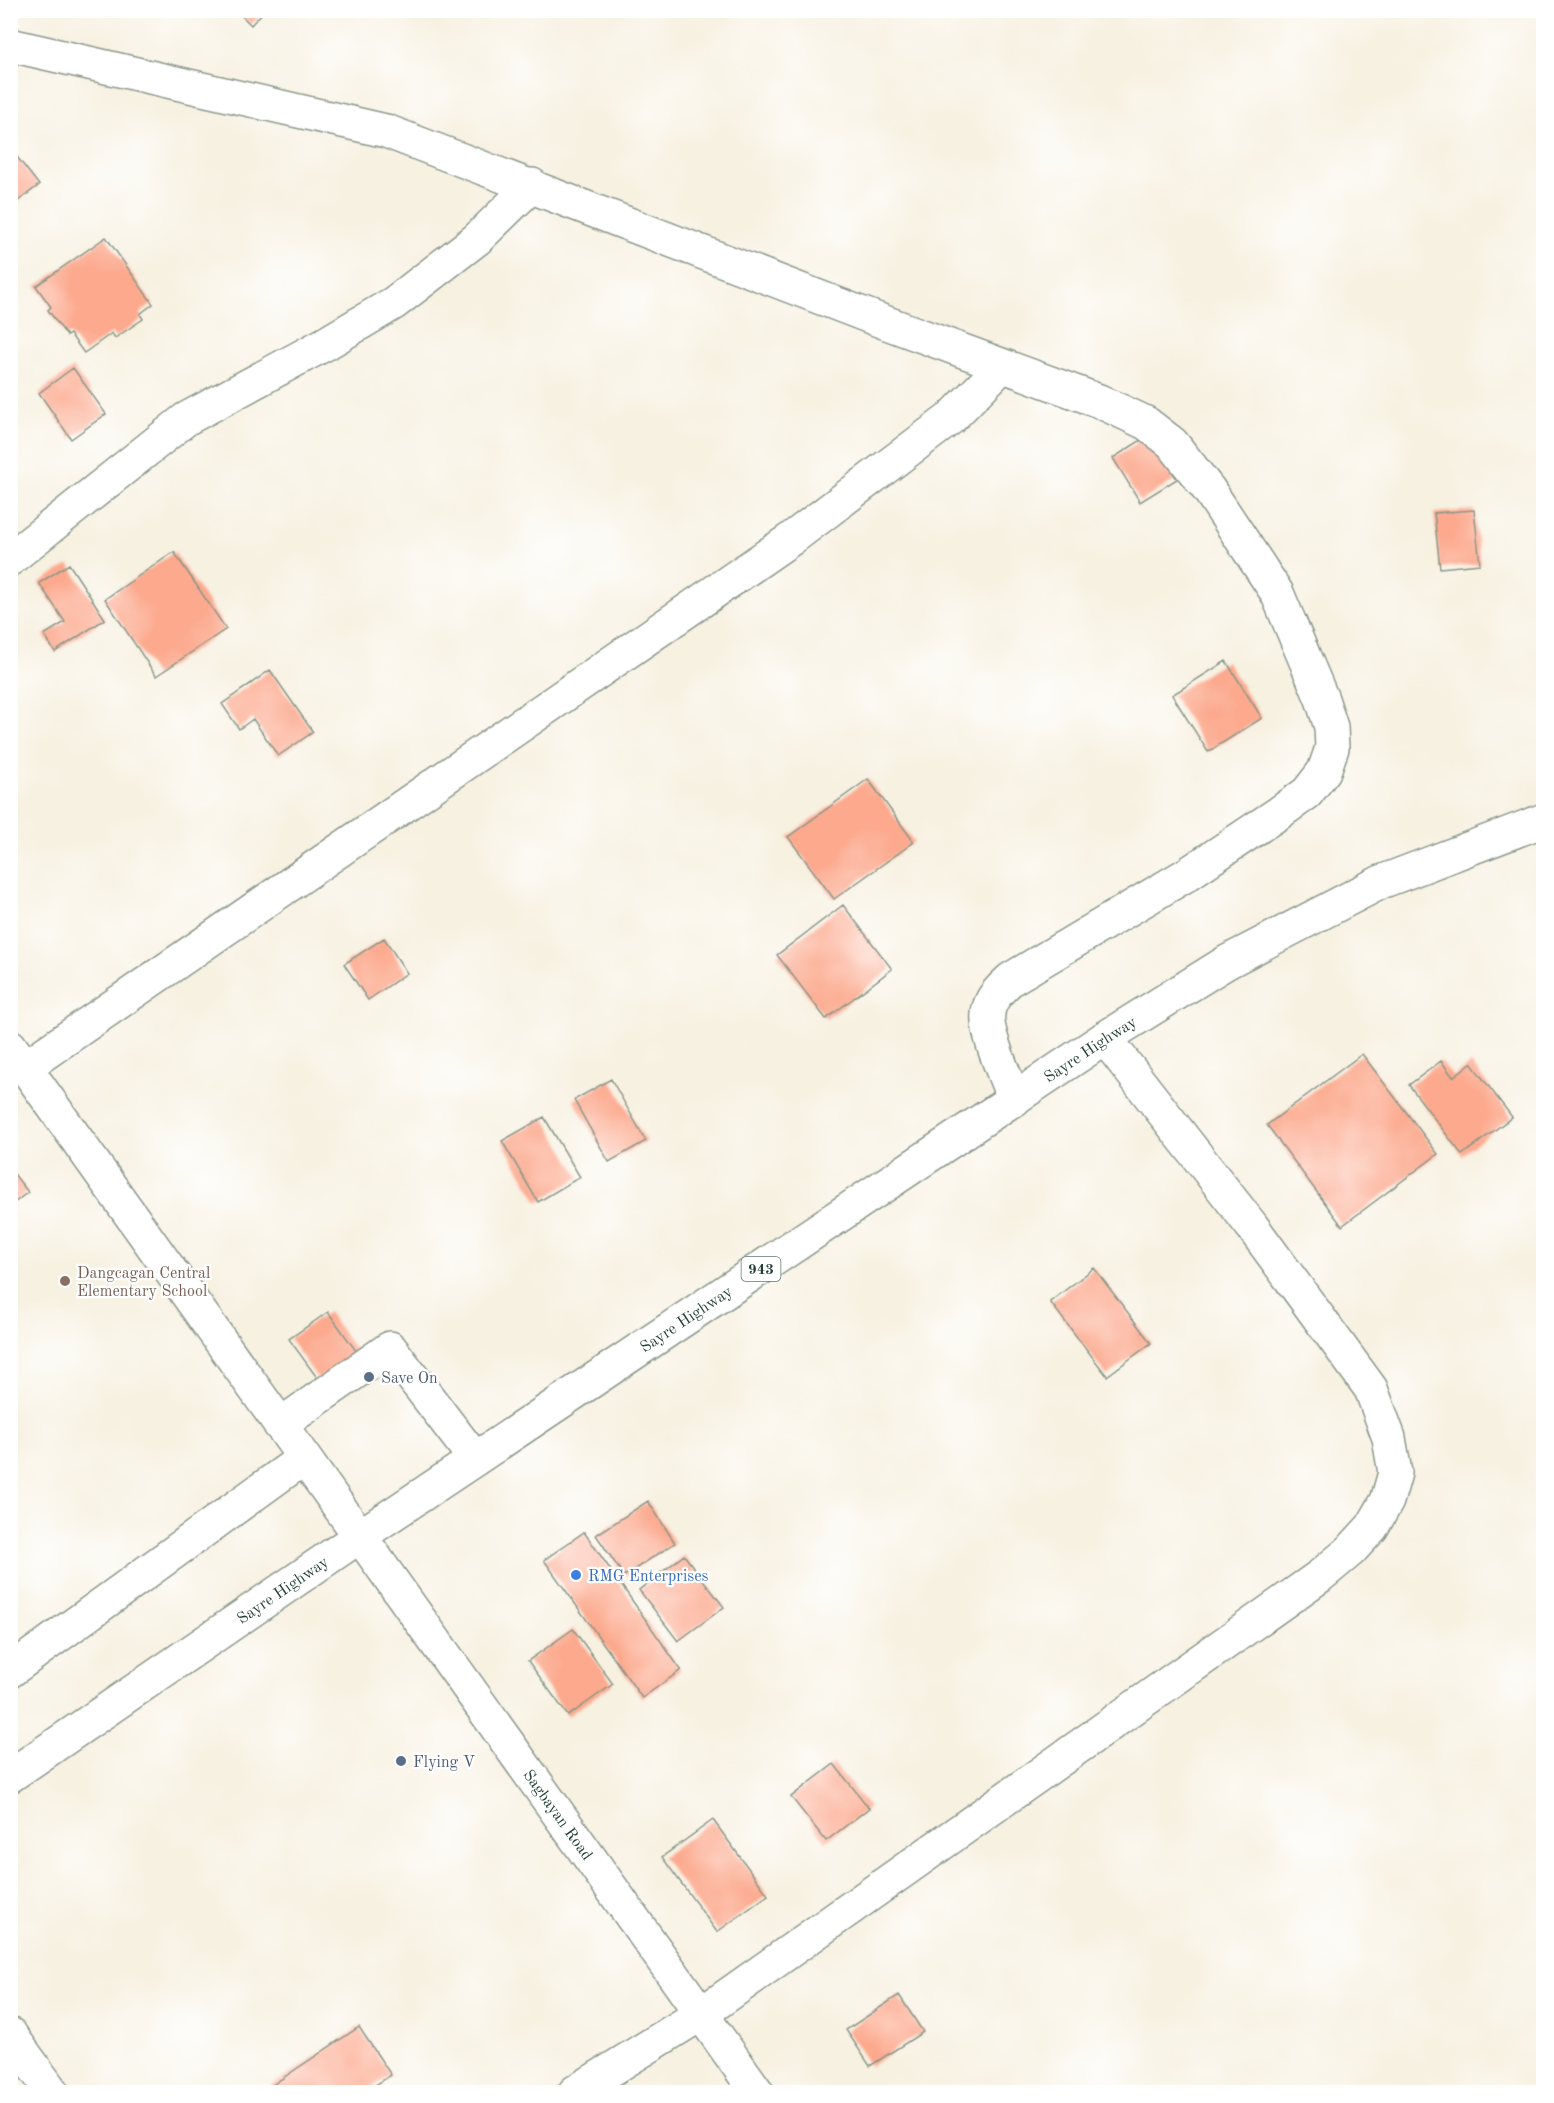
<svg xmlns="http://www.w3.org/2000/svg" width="1554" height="2103" viewBox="0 0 1554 2103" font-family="'Old Standard TT',serif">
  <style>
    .building { fill: #fca98d }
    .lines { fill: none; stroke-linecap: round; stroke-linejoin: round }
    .minor-casing { stroke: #8b978a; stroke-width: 36 }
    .highway-casing { stroke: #8b978a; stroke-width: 36 }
    .minor { stroke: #fff; stroke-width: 33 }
    .highway { stroke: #fff; stroke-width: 33 }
    .education-dot { fill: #8d6e63; stroke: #fff; stroke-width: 2 }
    .service-dot { fill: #5c6f8a; stroke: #fff; stroke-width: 2 }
    .shop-dot { fill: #3f7fe0; stroke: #fff; stroke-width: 2 }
    .labels { text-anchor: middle; stroke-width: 4.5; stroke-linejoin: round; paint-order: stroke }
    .shield { fill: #fff; stroke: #627771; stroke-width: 1.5 }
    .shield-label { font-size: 15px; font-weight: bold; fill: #1f3d34 }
    .street-label { font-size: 16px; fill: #1f3d34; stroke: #fff }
    .education-label { font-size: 16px; fill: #785e54; stroke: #fff; text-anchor: start }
    .service-label { font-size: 16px; fill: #4e5e75; stroke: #fff; text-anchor: start }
    .shop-label { font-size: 16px; fill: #366cbe; stroke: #fff; text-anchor: start }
  </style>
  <rect width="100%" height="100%" fill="#fff"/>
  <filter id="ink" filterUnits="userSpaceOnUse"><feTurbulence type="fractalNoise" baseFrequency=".0167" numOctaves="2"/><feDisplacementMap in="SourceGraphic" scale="12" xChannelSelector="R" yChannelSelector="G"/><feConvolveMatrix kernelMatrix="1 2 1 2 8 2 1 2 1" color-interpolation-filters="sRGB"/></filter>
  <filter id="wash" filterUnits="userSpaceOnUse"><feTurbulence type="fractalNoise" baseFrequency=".008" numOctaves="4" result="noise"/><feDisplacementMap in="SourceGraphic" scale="24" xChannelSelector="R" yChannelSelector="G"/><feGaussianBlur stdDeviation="1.35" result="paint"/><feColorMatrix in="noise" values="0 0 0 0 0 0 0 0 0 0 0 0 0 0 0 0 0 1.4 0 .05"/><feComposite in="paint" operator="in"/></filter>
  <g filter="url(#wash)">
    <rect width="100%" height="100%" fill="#f7f1e1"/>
    <g id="blocks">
      <!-- building -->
      <path class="building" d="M236,10H265L251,25Z
        M10,148L39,185L10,207Z
        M106,237L153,304L140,314L143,319L115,338L112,333L84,353L70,334L67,336L48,310L51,307L36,286Z
        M73,368L106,414L71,439L39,393Z
        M1149,435L1177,479L1140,502L1113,458Z
        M1474,510L1480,564L1440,568L1434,513Z
        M174,552L226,629L156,676L105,599Z
        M69,564L105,619L55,652L44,635L65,622L39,583Z
        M1226,661L1262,718L1208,752L1172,695Z
        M270,670L313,732L278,756L253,719L239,729L222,704Z
        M868,779L914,842L834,899L788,837Z
        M843,905L892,969L826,1019L777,955Z
        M384,938L407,973L368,1000L344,964Z
        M1362,1054L1438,1154L1342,1226L1267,1125Z
        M1441,1061L1453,1077L1471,1063L1512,1117L1462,1155L1409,1085Z
        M611,1079L646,1141L609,1162L574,1100Z
        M544,1117L580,1177L538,1202L502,1141Z
        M10,1169L28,1192L10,1206Z
        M1094,1268L1151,1343L1107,1376L1050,1302Z
        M328,1312L362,1359L323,1386L289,1339Z
        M648,1501L675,1543L624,1576L596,1535Z
        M584,1532L681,1670L642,1698L544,1560Z
        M684,1555L724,1607L678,1641L639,1590Z
        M573,1629L613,1684L568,1716L528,1661Z
        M834,1764L869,1808L826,1841L791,1797Z
        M713,1820L768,1895L717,1932L662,1857Z
        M899,1995L923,2032L870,2066L846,2030Z
        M359,2027L391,2075L365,2092H275L271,2086Z"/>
    </g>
  </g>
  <g filter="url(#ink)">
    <use href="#blocks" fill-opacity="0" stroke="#8b978a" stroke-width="1.5"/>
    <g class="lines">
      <!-- minor casing -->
      <g class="minor-casing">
        <g id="minor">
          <path d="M10,45L386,131L876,319L1099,401L1146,423L1172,443L1209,490L1277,593L1322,699L1331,727L1332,748L1324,771L1307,793L1279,813L1186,875L1011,979C1001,988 989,999 988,1014C985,1034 1007,1079 1014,1100"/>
          <path d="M10,559L186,419L325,344L394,303L477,239L532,185"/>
          <path id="s1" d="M10,1046L757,2092"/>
          <path d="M25,1067L791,539L951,418L1002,366"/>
          <path d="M280,1425L390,1348L475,1459"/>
          <path d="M10,1671L304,1458"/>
          <path d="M10,2034L52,2092"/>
          <path d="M575,2092L701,2014L1320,1576L1350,1551L1372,1527L1387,1501L1395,1473L1389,1438L1371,1389L1251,1225L1105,1038"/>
        </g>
      </g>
      <!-- highway casing -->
      <g class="highway-casing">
        <g id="highway">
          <path id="s2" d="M10,1776L360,1536L1105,1038L1227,962L1381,882L1544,820"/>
        </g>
      </g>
      <!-- minor -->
      <use href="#minor" class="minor"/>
      <!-- highway -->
      <use href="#highway" class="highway"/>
    </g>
  </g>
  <!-- markers -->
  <circle class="education-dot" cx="65" cy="1281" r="6"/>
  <g class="service-dot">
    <circle cx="369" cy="1377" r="6"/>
    <circle cx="401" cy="1761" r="6"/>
  </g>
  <circle class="shop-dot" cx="576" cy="1575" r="6"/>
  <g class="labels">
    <!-- shield labels -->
    <rect class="shield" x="741.5" y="1257" width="39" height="24" rx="4.5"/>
    <g class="shield-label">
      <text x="761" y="1274">943</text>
    </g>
    <!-- street labels -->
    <g class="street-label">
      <text dy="6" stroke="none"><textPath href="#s2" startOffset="1302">Sayre Highway</textPath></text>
      <text dy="6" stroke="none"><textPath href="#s2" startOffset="816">Sayre Highway</textPath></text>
      <text dy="6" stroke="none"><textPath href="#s2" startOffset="330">Sayre Highway</textPath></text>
      <text dy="6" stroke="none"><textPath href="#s1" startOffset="944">Sagbayan Road</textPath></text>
    </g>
    <!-- education labels -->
    <g class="education-label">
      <text x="77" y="1278">Dangcagan Central<tspan x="77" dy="18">Elementary School</tspan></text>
    </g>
    <!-- service labels -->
    <g class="service-label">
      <text x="381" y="1383">Save On</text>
      <text x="413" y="1767">Flying V</text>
    </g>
    <!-- shop labels -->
    <g class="shop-label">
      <text x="588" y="1581">RMG Enterprises</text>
    </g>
  </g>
  <!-- margin -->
  <rect width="1554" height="2103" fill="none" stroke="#fff" stroke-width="36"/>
</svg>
